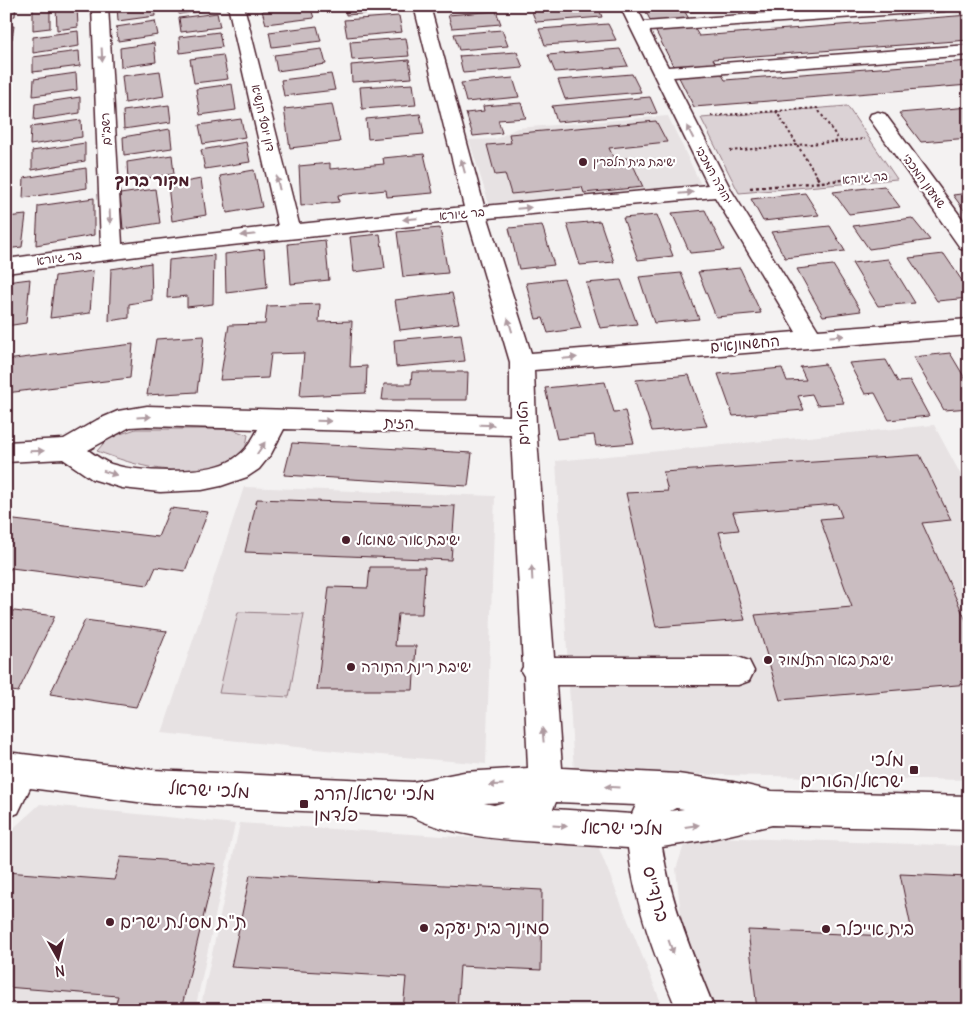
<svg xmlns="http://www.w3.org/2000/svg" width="975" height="1016" viewBox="0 0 975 1016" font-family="Delius,'Playpen Sans Hebrew',sans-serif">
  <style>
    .built { fill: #e7e2e3 }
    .green { fill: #dbd2d5; stroke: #927880 }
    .building { fill: #cabdc1; stroke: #4a1f2b }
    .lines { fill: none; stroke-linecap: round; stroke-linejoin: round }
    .minor-casing { stroke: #4a1f2b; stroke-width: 3 }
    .path-far1 { stroke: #4a1f2b; stroke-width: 2; stroke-dasharray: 2.5 2.5; stroke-linecap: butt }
    .path { stroke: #4a1f2b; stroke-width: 2.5; stroke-dasharray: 3 3; stroke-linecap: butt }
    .minor { fill: #fff; fill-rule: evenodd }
    .oneway { fill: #ae9aa0 }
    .poi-dot { fill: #4a1f2b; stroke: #fff; stroke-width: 2 }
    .labels { text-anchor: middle; stroke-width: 4.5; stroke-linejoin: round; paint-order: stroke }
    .far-street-label { font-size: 12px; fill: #4a1f2b; stroke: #fff }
    .far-poi-label { font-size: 12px; fill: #4a1f2b; stroke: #fff; text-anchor: start }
    .street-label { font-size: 15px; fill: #4a1f2b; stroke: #fff }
    .poi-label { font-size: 15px; fill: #4a1f2b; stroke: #fff; text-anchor: start }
    .far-district-label { font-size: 16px; font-weight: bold; fill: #4a1f2b; stroke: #fff }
    .near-poi-label { font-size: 18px; fill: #4a1f2b; stroke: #fff; text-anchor: start }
    .near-street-label { font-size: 18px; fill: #4a1f2b; stroke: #fff }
  </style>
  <rect width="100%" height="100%" fill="#f4f2f2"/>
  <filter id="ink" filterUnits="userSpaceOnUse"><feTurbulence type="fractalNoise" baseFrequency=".02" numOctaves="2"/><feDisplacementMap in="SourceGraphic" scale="10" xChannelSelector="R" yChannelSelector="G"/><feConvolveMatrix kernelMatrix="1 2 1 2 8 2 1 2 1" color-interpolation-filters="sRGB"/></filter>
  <g filter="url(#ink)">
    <!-- built -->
    <path class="built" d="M668,116L701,185L489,204L469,140L496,139L517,128Z
      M934,425L969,490V537L964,538L969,548V780L574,772L556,461Z
      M244,487L495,496L486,764L345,752L162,733Z
      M40,804L235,824L195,1010H6V835Z
      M240,823L598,846L664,1010H200Z
      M715,837L969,846V1010H714L687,942L681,916L676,869L684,845Z"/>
    <!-- green -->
    <path class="green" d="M847,106L897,179L739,193L701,118Z
      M136,429H231L248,435L245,451C238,455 230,461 222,464C181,479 136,466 97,451L108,438Z
      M238,612L304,614L289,697L219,693Z"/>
    <!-- building -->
    <path class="building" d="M6,6H16L15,16L6,18Z
      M33,6H50V28L33,30Z
      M56,6H77L78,27L57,30Z
      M117,6H154L155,16L118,21Z
      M177,6H217L218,9L179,14Z
      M299,6H310L314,18L266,24L262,11Z
      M345,6H398L399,11L346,15Z
      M598,6L602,17L536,22L530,7Z
      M643,6H767L685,12L699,36L969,15V40L713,59L725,80L969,61V85L694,107Z
      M496,11L501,24L452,28L448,15Z
      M217,13L220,27L181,32L179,18Z
      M399,16L402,32L347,37L344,20Z
      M155,21L158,35L118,41L116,27Z
      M608,24L616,40L545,45L539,29Z
      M14,26L12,39H6V27Z
      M317,26L321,41L272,47L269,32Z
      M502,30L508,46L459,50L454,34Z
      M78,31L79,46L33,53V37Z
      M219,32L222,47L180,53L179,37Z
      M406,38L409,56L352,60L350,42Z
      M154,43L156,62L121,67L120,48Z
      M322,49L326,64L277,71L274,55Z
      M620,49L628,66L555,72L548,55Z
      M79,51L80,66L33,72V57Z
      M517,52L523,68L463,73L459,56Z
      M223,55L228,79L194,83L190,59Z
      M409,60L412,78L352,82L351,65Z
      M160,71L164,96L125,103L122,76Z
      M76,73L77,90L33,96L34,79Z
      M331,74L335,90L284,96L281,80Z
      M632,74L641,92L565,99L558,80Z
      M513,78L519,97L466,102L461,83Z
      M232,84L236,110L200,115L196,89Z
      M413,84L416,105L362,109L360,87Z
      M80,97V113L34,120L35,104Z
      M650,97L657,113L557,122L552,106Z
      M521,103L526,118L498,120L502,133L473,136L466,113L484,111L483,106Z
      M332,104L340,142L290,148L284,109Z
      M169,105L171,122L124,129L123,111Z
      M969,107V138L921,142L899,113Z
      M420,114L424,134L368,139L366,119Z
      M241,119L245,137L203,144L199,125Z
      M81,120L82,137L30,145L31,127Z
      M656,121L667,142L609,148L614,159L630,158L643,187L584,193L582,187L511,194L505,174L495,175L487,145L511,143L509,134Z
      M170,129L172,148L124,155L123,137Z
      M246,142L250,162L205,169L201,150Z
      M85,143V161L32,170V151Z
      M424,154L433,193L387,197L386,190L338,195L339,202L301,206L299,166L330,163V169L384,164L383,158Z
      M172,155L174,174L128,181L127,162Z
      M86,168L87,188L23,198L24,178Z
      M254,170L262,207L227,213L220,176Z
      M201,179L206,215L172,221L168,185Z
      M884,186L900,207L849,214L833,192Z
      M155,189L160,223L123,229L120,194Z
      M805,193L819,215L763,221L751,199Z
      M969,193V217L953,195Z
      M94,198V235L36,245L38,206Z
      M705,210L724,250L690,253L672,213Z
      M26,215L22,247L6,249V217Z
      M657,215L673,256L638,260L623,218Z
      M912,218L930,240L869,249L853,226Z
      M600,221L614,262L580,265L567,224Z
      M542,225L554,265L519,269L509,228Z
      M830,226L845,251L785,258L771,232Z
      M440,228L448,273L403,277L397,232Z
      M380,234L385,268L354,272L350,237Z
      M325,240L329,280L291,284L288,244Z
      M264,249L267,288L226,293L225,254Z
      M944,254L969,291V298L937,301L909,258Z
      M214,255L213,304L187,307V296L167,298L169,260Z
      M888,259L915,303L878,306L852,263Z
      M151,263L152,300L129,304V318L109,321L111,269Z
      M833,265L861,311L823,316L797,269Z
      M740,268L761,313L716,317L698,272Z
      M93,271L90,313L50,318L55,276Z
      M681,273L699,319L654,323L639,277Z
      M30,279L26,323L6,326V282Z
      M564,279L581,328L548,333L543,318L536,319L526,283Z
      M621,280L637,324L600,328L586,283Z
      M452,293L459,323L400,330L395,300Z
      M320,304L319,322L352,321L350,367L367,366L366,393L300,396L304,353L271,354L268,378L220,380L229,325L265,324L267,306Z
      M461,334L465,361L396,367L394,340Z
      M204,336L197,392L147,395L156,339Z
      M133,344L130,378L6,393V360Z
      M950,353L969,385V408L944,410L913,357Z
      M886,360L898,382L910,381L929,416L889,420L875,393L865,394L849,363Z
      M825,364L844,403L817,405L812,394L798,396L804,410L733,416L718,374L782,368L787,381L806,380L800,367Z
      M412,372H468L467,400H382L384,384H411Z
      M689,375L707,426L652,431L636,380Z
      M605,382L614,412L625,411L634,443L596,446L594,435L557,439L545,388Z
      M292,443L472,453L468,486L284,475Z
      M920,455L951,520L922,523L969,627V684L780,700L755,615L852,607L820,519L842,517L837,504L733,512L739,530L719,532L745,620L656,627L626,493L668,491L663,472Z
      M257,499L455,506L451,560L245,552Z
      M170,508L208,512L185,571L156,567L148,585L11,568L6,576V519L158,537Z
      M370,567H425L422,614H398L395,646H416L413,690H317L329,587L368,588Z
      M6,610L55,616L18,692L6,690Z
      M85,620L167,631L136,707L50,694Z
      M121,857L216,864L181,1010H114L118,996L6,987V872L114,880Z
      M900,874L969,877V1010H757L748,930L913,937Z
      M250,875L542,890L541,970L460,966L457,1010H403L406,977L231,967Z"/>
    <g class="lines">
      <!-- minor casing -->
      <g class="minor-casing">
        <path id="minor" d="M92,6H108L122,244L278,226L228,6H244L299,224L464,207L414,6H430L484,206L708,185L620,6H636L644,22L869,6H952L950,9L944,11L649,31L668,67L969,45V55L673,77L731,190L818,330L969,319V335L534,370L536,426L554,657H738L749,661L754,671L749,681L738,685H556L562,768L678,774L733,782L772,791L969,796V830L772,825L707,840L662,847C671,904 693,956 715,1010H677C655,957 635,905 628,848C598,846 568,844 539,842C494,839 451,836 411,816L153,804L30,788L18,813L6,818V752L153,770L413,782L464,772L528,768L524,676L521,671L523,667L511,435L284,429L271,454L259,469L247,477L221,486L202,490L160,492L122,488L92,479L63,459L6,462V442L64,439L97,420L118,411L147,406L510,416V362L468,220L185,250L6,273V259L101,246ZM715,197L796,332L531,353L488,218ZM147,426L258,429C251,443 243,455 228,462C203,474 138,473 111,464C103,461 95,455 88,450L130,427ZM505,802L494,805L484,803ZM556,802L636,805L632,814L553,809ZM676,808L684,809L670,811Z
          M878,112L885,114L969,228V251L961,249L869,118L871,114Z"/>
      </g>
      <!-- path-far1 -->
      <path class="path-far1" d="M776,111L818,178
        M711,116L817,108L839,140
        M730,151L865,139
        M865,178L890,176"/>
      <!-- path -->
      <path class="path" d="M817,177L820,182
        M750,188L879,177"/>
      <!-- minor -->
      <use href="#minor" class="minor"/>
    </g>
    <!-- one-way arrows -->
    <defs><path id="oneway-solid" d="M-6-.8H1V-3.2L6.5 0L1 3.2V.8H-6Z" transform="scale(1.25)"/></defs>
    <g class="oneway">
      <use href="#oneway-solid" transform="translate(102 55) rotate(87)"/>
      <use href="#oneway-solid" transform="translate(690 132) rotate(-117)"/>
      <use href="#oneway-solid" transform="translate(463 166) rotate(-105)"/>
      <use href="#oneway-solid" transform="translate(278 183) rotate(-103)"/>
      <use href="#oneway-solid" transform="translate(686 193) rotate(-5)"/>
      <use href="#oneway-solid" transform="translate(524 208) rotate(-5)"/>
      <use href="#oneway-solid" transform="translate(110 217) rotate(87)"/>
      <use href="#oneway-solid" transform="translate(410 219) rotate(175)"/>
      <use href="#oneway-solid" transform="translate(248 235) rotate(174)"/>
      <use href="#oneway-solid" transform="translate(510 325) rotate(-107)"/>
      <use href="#oneway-solid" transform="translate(837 336) rotate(-4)"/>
      <use href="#oneway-solid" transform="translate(570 358) rotate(-5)"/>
      <use href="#oneway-solid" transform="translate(144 417) rotate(-3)"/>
      <use href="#oneway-solid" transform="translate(324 421) rotate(2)"/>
      <use href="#oneway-solid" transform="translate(487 425) rotate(2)"/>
      <use href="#oneway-solid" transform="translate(261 448) rotate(-56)"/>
      <use href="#oneway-solid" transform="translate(37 451) rotate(-2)"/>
      <use href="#oneway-solid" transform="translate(110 473) rotate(18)"/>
      <use href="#oneway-solid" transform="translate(532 573) rotate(-93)"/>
      <use href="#oneway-solid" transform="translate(543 735) rotate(-95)"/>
      <use href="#oneway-solid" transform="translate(496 785) rotate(177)"/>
      <use href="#oneway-solid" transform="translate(612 787) rotate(-177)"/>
      <use href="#oneway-solid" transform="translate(560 826) rotate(4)"/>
      <use href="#oneway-solid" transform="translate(692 826) rotate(-8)"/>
      <use href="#oneway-solid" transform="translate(671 947) rotate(70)"/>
    </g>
  </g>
  <!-- markers -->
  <g class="poi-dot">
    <circle cx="583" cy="162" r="5"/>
    <circle cx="346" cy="540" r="5"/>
    <circle cx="768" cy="660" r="5"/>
    <circle cx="351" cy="667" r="5"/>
    <rect x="909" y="765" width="10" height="10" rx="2.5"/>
    <rect x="299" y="799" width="10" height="10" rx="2.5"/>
    <circle cx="110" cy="922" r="5"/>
    <circle cx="424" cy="928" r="5"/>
    <circle cx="826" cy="929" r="5"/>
  </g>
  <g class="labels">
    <!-- far-street labels -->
    <g class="far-street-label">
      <text transform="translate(263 118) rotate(77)" y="4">דון יוסף הנשיא</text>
      <text transform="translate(106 129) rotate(-93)" y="4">רשב"ם</text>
      <text transform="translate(714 175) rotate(61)" y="4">יהודה המכבי</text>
      <text transform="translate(865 178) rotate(-5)" y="4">בר גיורא</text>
      <text transform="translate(924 181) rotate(54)" y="4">שמעון המכבי</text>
      <text transform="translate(462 214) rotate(-5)" y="4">בר גיורא</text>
      <text transform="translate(59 258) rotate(-8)" y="4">בר גיורא</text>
    </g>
    <!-- far-poi labels -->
    <g class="far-poi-label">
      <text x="593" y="166">ישיבת בית הלפרין</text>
    </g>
    <!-- street labels -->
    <g class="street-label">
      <text transform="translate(745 344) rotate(-5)" y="5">החשמונאים</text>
      <text transform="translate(399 423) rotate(2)" y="5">הזית</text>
      <text transform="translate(523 423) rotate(-92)" y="5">הטורים</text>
    </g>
    <!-- poi labels -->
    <g class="poi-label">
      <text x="356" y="545">ישיבת אור שמואל</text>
      <text x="778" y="665">ישיבת באר התלמוד</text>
      <text x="361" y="672">ישיבת רינת התורה</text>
    </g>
    <!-- far-district labels -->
    <g class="far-district-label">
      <text x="152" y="186">מקור ברוך</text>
    </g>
    <!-- near-poi labels -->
    <g class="near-poi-label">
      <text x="904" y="766" text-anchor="end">מלכי<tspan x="904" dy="21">ישראל/הטורים</tspan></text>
      <text x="314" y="800">מלכי ישראל/הרב<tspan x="314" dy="21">פלדמן</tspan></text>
      <text x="120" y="928">ת"ת מסילת ישרים</text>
      <text x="434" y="934">סמינר בית יעקב</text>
      <text x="836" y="935">בית אייכלר</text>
    </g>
    <!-- near-street labels -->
    <g class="near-street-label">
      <text transform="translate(209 790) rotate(3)" y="6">מלכי ישראל</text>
      <text transform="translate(622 828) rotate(1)" y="6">מלכי ישראל</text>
      <text transform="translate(656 894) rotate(75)" y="6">ברנדייס</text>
    </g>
  </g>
  <!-- margin -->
  <rect width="975" height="1016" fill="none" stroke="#fff" stroke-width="25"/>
  <rect x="12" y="12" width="950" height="991" fill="none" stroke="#4a1f2b" stroke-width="2" filter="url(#ink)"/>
  <!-- north arrow -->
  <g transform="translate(58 958) rotate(172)" stroke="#ffffff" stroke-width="4" paint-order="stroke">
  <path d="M0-4L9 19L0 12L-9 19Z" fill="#4a1f2b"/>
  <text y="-8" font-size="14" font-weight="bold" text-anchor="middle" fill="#4a1f2b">N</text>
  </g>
</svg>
